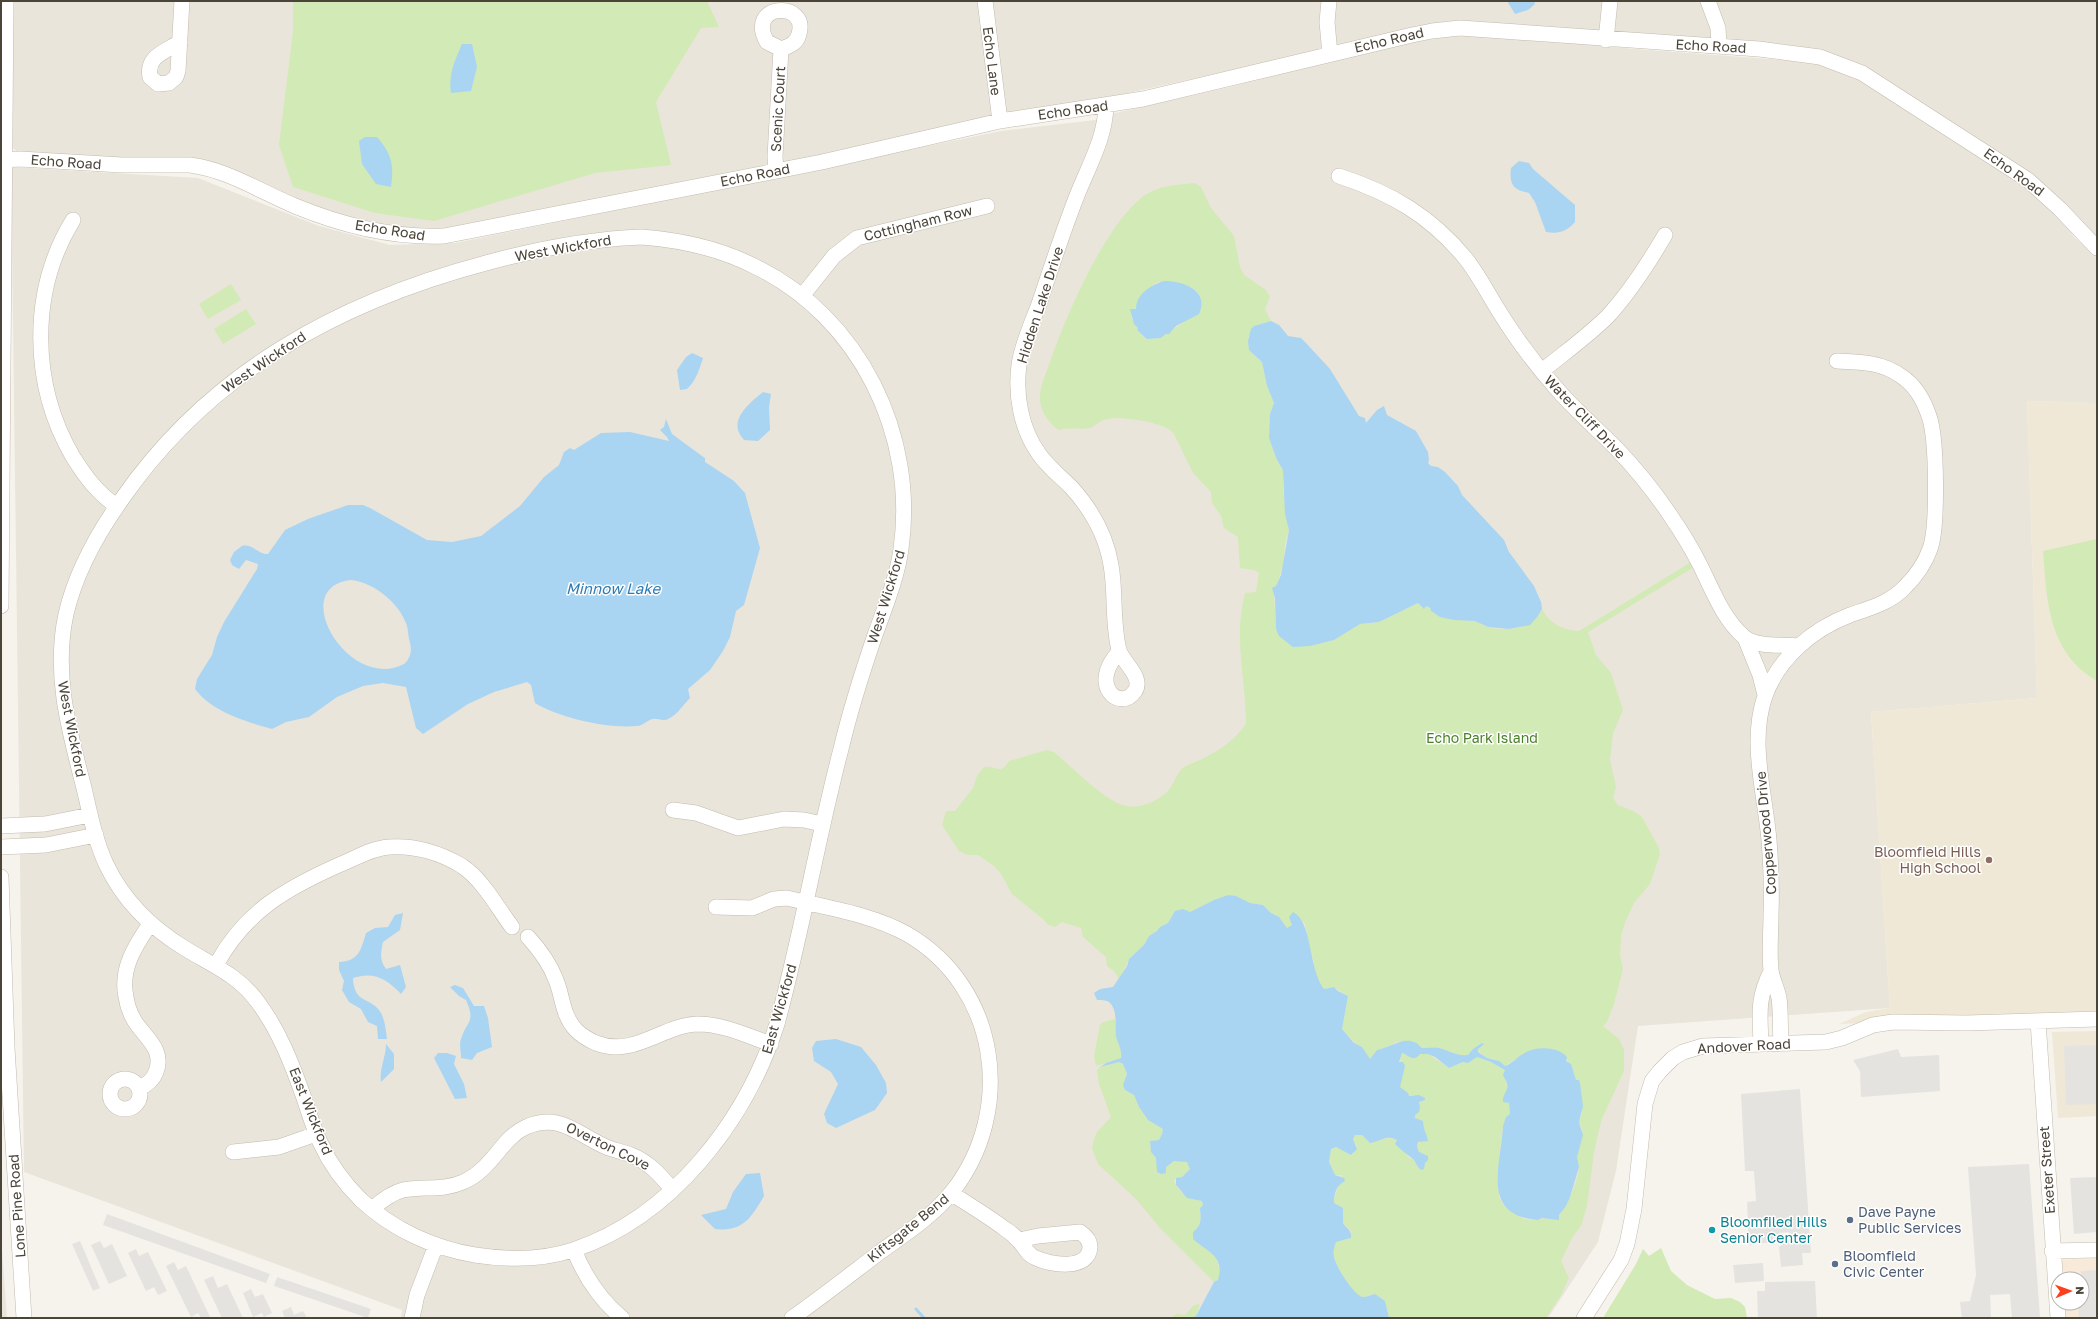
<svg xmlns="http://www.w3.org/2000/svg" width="2098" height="1319" viewBox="0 0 2098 1319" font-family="'Golos Text',sans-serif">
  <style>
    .residential { fill: #eae5da }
    .commercial { fill: #f7ead8 }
    .education { fill: #efe8d6 }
    .green { fill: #d2eab5; fill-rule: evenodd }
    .parking { fill: #e5e3e0 }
    .water { fill: #a9d4f2; fill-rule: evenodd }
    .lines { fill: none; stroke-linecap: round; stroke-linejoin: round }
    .stream { stroke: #a9d4f2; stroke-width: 3 }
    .minor-casing { stroke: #c2bbae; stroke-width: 16 }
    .minor { stroke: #fff; stroke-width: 15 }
    .education-dot { fill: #8d6e63; stroke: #fff; stroke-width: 1.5 }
    .service-dot { fill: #5c6f8a; stroke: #fff; stroke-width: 1.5 }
    .culture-dot { fill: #0f9aa8; stroke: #fff; stroke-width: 1.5 }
    .labels { text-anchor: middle; stroke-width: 3; stroke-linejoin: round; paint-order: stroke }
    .street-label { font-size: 14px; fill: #4b4439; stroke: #fff }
    .park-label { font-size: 14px; fill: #4a7f2a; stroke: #fff }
    .education-label { font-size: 14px; fill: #785e54; stroke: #fff; text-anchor: end }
    .service-label { font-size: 14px; fill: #4e5e75; stroke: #fff; text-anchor: start }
    .culture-label { font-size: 14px; fill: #0d838f; stroke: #fff; text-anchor: start }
    .water-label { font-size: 15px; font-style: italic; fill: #2e7ab2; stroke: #fff }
  </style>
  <rect width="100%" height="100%" fill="#f6f3ec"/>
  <!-- residential -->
  <path class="residential" d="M11,1H2097V242L2062,205L1834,58L1448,22L1097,100L462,229L418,231L328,216L244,178L19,153L13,148L10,140Z
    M1449,31L1635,49L1810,62L1835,70L1865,83L2009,174L2059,217L2075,238L2097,256V403L2027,401L2037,698L1871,712L1890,1008L1638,1026L1616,1171L1598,1242L1548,1318H401L402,1310L24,1172L11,167L198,178L319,226L390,245L455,243L1001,131L1095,120L1111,114L1230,87Z
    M1,1236L7,1318H1Z"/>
  <!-- commercial -->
  <path class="commercial" d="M2097,1258V1318H2065L2064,1303H2082V1279H2063L2061,1260Z"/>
  <!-- education -->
  <path class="education" d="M2027,401L2097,403V1012L1839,1024L1866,1012L1890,1008L1871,712L2037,698Z
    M2097,1031V1116L2058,1118L2052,1032Z"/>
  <!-- green -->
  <path class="green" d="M293,1H707L719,27L701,28L656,102L671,165L595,173L434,221L375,213L293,187L279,145L293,31Z
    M1194,183L1201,187L1211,208L1234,236L1240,267L1244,275L1266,290L1270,297L1265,309L1271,321L1254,326L1248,338L1252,353L1262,362L1267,386L1272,398L1274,403L1270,414L1269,438L1277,460L1283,470V489L1289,530L1285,544L1284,562L1274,594L1276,629L1310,646L1334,640L1360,624L1379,622L1418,603L1422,608L1426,606C1431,608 1430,612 1435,614C1447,620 1461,620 1474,621C1479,621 1483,626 1488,627C1506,632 1536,629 1542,609C1550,624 1562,630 1579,631L1691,562L1694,567L1588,632L1596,655L1611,673L1623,710L1613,733L1610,760L1616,787L1613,798L1618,805L1635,812L1642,817L1659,848L1660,854L1650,884L1634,903L1626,920L1621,936L1620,955L1623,969L1614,1004L1607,1022L1603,1026L1619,1039L1624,1050V1071L1601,1121L1594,1152L1587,1206L1581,1226L1573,1236L1561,1261L1569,1278L1560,1297L1546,1318H1389L1385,1301L1375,1294C1371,1295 1366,1297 1362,1297C1354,1296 1335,1265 1334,1257C1333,1251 1334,1248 1336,1242L1351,1238V1231L1343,1223V1208L1334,1203C1334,1192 1341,1186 1342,1175H1335L1329,1162L1331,1149L1336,1147L1352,1155L1357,1146L1353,1139L1355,1135H1362L1370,1143C1381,1142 1385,1135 1397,1140L1400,1149L1405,1151L1408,1157L1414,1160L1420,1170L1424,1169L1425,1155L1419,1152L1417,1147L1424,1132L1422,1121L1415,1118V1115C1420,1111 1420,1108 1419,1102L1425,1100L1413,1095L1408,1096L1400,1087C1400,1083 1402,1078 1402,1073C1402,1065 1398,1061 1402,1053L1428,1054L1449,1068L1477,1057L1491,1062L1505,1070C1506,1081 1508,1091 1507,1102L1509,1103L1510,1114L1503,1126L1499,1159V1197L1504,1206L1524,1219L1538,1220L1559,1215C1567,1207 1579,1178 1579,1167C1578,1164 1577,1161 1577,1158C1578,1146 1587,1133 1579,1122L1582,1113L1576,1081L1572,1067L1566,1059L1551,1049H1536L1523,1054L1505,1066L1496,1060L1487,1058L1475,1048L1468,1055C1456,1056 1450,1051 1439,1048C1434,1047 1428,1048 1422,1048L1420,1045L1396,1042L1387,1048L1377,1050L1370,1059L1342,1029L1348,996L1334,987L1324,989L1317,982L1313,969L1314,962L1310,950L1305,924L1295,913L1291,921L1292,925L1287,928L1279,917L1271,913L1263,905L1250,903L1228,895L1214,900L1190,912L1175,911L1168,923L1160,927L1157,931L1149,936L1144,945L1129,959L1119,979L1114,971L1107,966L1106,957L1083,937L1081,928L1062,922L1055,927L1047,924L1044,920L1012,894L1001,874L994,866L978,855H968L959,851L942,825L946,811H955L973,788L977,776L984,767C997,765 1000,776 1009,761L1047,750L1054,752C1071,766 1106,803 1127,806C1140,809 1157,801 1167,792C1174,785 1176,773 1184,767C1189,764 1195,762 1200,760C1220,750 1233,742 1246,724C1246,681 1233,636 1245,593L1256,592L1259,573L1254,570L1240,568L1238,537L1224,528L1221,516L1212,503L1211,492L1193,473L1174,434C1166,422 1118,415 1103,420C1099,422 1095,426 1090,428C1080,430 1069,427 1059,430C1049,424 1041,412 1040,400C1039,389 1045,376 1049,365C1064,320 1107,219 1147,194C1161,185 1178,185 1194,183ZM1158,282C1177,283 1208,283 1200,311L1161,338L1147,339L1137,330L1138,328L1132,319L1131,309H1136C1137,295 1147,289 1158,282Z
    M231,284L241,300L208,319L199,304Z
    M246,309L256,324L223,344L214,329Z
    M2097,539V681C2048,652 2047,602 2043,551Z
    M1115,1019L1122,1058L1096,1066L1094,1056L1100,1025L1103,1022Z
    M1119,1062L1123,1064L1127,1076L1123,1085L1126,1091L1134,1095L1139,1107L1148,1120L1163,1129L1162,1134L1159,1140L1150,1141L1151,1152L1156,1158L1158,1172C1167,1166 1180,1153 1190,1165V1169L1182,1177L1176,1178L1174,1181C1179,1194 1189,1199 1202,1201L1203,1205L1200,1209C1201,1220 1202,1225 1193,1232L1198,1243L1213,1253L1217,1259L1220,1274L1218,1280L1214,1282L1161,1229L1136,1199L1098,1164L1092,1148L1094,1139L1097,1132L1111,1117L1099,1084L1097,1070L1100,1067Z
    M1661,1248L1671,1271L1687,1285L1715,1299L1731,1298L1740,1302L1745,1307L1747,1318H1603L1636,1264L1643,1249L1649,1256Z
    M1200,1304L1196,1316L1192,1318H1170L1177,1314L1185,1315L1194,1305Z"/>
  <!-- parking -->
  <path class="parking" d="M2097,1045V1104L2066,1105L2064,1046Z
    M1898,1049L1901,1057L1939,1055L1940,1091L1861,1097L1860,1071L1853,1060Z
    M1800,1089L1811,1253H1802L1803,1265L1781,1267L1779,1247L1789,1240V1232L1779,1233L1780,1241L1749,1245L1747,1202L1756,1201L1754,1171H1745L1741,1094Z
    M2029,1164L2040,1318H2012L2010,1294L1990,1295L1991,1318H1962L1960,1302L1970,1301L1976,1275L1968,1167Z
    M2097,1177V1232L2074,1234L2070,1178Z
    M107,1214L270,1274L266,1283L103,1225Z
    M80,1241L100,1288L93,1291L72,1244Z
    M100,1241L104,1248L112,1244L127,1276L109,1284L91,1245Z
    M136,1249L139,1256L148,1252L167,1291L158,1295L154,1287L146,1291L128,1253Z
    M174,1262L178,1270L186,1266L210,1317L201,1318L198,1313L191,1317L166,1266Z
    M1763,1263L1764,1281L1735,1283L1733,1265Z
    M2097,1270V1318H2079L2078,1303H2082L2081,1271Z
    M213,1276L218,1288L227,1284L243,1318H222L204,1280Z
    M277,1277L371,1309L368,1318L274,1286Z
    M1815,1281L1817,1318H1758L1757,1291H1765V1282Z
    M251,1289L255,1297L263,1294L272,1313L264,1317L262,1313L253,1317L243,1293Z
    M291,1307L294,1315L303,1311L307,1318H285L282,1311Z"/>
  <!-- water -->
  <path class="water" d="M1507,1H1534L1535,4L1528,10L1515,14Z
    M462,44H472L477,67L471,91L451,93C448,75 455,60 462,44Z
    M365,137H377C392,155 394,164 391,187L376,184L362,164L359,141Z
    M1519,161L1529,163L1533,169L1575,205V222C1566,232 1559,234 1546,232L1535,202L1529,193C1513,190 1509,184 1511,168Z
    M1164,281C1183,281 1210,290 1199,314L1176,326L1169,334H1166L1161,338L1147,339L1137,330L1138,328L1134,324L1130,309H1136C1136,294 1151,285 1164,281Z
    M1271,321L1279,325L1288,336L1301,338L1306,343L1330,369L1359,416L1365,418L1366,423L1377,410L1384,406L1387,415L1416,431L1428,452L1429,460L1428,463L1431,466L1438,467L1445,472L1458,486L1462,495L1504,540L1509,552L1534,586L1541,602L1542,609L1538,616L1530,625L1509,629L1488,627L1475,621L1454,620L1440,617L1431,611L1430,608L1426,606L1424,609L1418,603L1379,622L1360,624L1334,640L1310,646L1293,647L1279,636L1276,629L1275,598L1272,588L1276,586L1281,575L1289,530L1285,514L1283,470L1277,460L1269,438L1270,414L1274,403L1272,398L1267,386L1262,362L1249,350L1248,341L1251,329L1254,326Z
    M692,353L703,358C699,370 696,381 687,389L680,390L677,370L686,357Z
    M763,392L771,394L769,407L770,430L758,441L744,440C742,437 739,434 738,430C734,415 753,400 763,392Z
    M666,419L672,434L702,456L705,458V462L734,481L745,493L760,548L744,605L736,611L730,637L723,651L710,670L688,689L690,698C684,704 677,715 668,719C663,722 659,718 653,719C647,720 643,726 637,726C609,729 559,718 535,703L531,685L527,682L494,692L468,704L423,734L416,728L406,687L383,683L363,686L337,697L309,717L286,722L272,729C247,722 212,712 195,689L197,679L212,655L217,637L224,622L257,569L258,564L246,560L239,569L232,565L230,560L234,552L242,546C252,543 259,555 268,554L285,530L308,519L348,505H363L370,508L427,540L452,542L481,536L520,506L544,477L559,465L564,452L570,448L574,450L601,433L630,432L669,441L667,437L660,430L664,427ZM351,580C372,582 397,601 405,621C408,626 408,633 409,639C412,648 412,657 404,664C349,693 286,587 351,580Z
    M1228,895L1236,896L1250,903L1263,905L1271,913L1279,917L1287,928L1292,925L1289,917L1293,912C1313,922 1308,969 1324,989L1334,987L1338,991L1348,996L1342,1029L1354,1043L1362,1047L1370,1059L1377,1050C1393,1047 1408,1032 1422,1048C1428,1048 1434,1047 1439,1048C1450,1051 1456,1056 1468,1055L1473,1049L1482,1043L1484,1044L1478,1049V1052L1487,1058L1499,1061L1505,1066C1512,1064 1517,1057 1523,1054C1535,1046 1557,1046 1567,1057L1566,1061L1571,1064L1576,1080H1579L1580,1083L1583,1106L1579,1122L1583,1135L1577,1157L1579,1167L1570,1197L1566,1206L1559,1215V1220L1542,1218L1538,1220C1480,1215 1501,1166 1503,1126L1506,1117L1510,1114L1509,1103L1503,1102C1502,1095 1509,1090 1507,1084C1507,1081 1504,1078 1503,1075L1505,1070L1491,1062L1477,1057L1468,1063L1463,1062L1449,1068L1435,1057L1428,1054H1420C1413,1063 1409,1055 1402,1053L1399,1062H1403L1405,1066L1400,1087L1408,1093L1409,1096L1419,1095L1425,1098V1100L1419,1102L1420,1107L1419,1112L1415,1115V1118L1423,1121C1423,1129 1427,1134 1428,1141L1418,1142L1417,1147L1419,1152L1428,1156V1160L1425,1163L1424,1169L1421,1170C1417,1167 1416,1162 1413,1159C1407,1154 1401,1150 1395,1144L1397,1140C1385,1134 1381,1142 1370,1143L1362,1135H1355L1353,1139L1357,1149L1351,1155L1336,1147L1331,1149L1329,1162L1335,1175L1344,1178L1345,1181C1336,1186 1334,1193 1334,1203L1343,1208V1223C1347,1229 1352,1230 1351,1238L1336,1242C1334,1248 1333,1251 1334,1257C1335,1265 1354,1296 1363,1297C1366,1297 1371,1295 1375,1294L1385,1301L1389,1318H1192L1196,1316L1214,1282L1218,1280C1225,1255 1207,1252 1193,1239V1232C1202,1225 1201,1220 1200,1208L1203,1205L1202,1201L1187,1198L1176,1185V1178L1182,1177L1190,1169L1187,1162L1174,1161L1166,1167V1173L1161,1174L1157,1172L1156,1158L1151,1152L1150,1141L1159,1140L1162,1134L1163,1129L1148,1120L1139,1107L1134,1095L1125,1090L1123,1085L1127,1074L1123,1064L1119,1062L1100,1067L1106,1063L1121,1058C1122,1049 1118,1044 1116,1036C1115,1027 1118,1009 1109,1002C1106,1000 1100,1000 1097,1000L1094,993L1100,989L1113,987L1127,966L1129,959L1144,945L1149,936L1157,931L1160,927L1168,923L1175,911L1183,909L1190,912L1214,900Z
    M403,913L400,930L383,942C381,952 379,960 386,969L400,965L406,987L401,994C387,979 374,971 353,978C354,1005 371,996 381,1013C385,1020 386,1031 387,1039H378L377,1026L368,1022L361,1009L349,1002L342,990L344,981L339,970V962C359,961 361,950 366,933L375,928L388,927L395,915Z
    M455,985L463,988L474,1006H484L488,1018L492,1047L477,1053L472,1060L461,1058C461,1052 459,1044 461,1039C467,1020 476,1023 466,1000L459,996L450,987Z
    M836,1039L861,1047L876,1065L886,1083L887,1093L875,1110L836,1128L827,1123L824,1114L838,1084L831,1072L814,1061L812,1048L816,1041Z
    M386,1044L394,1054V1069L381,1082C379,1069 386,1057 386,1044Z
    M438,1053H447L456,1056L454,1064L464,1084L467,1098L455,1099L434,1058Z
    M760,1173L764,1196C751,1218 743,1232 715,1229L701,1215L726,1209L733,1192L746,1174Z"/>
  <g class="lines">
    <!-- stream -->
    <path class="stream" d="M916,1309L924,1318"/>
    <!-- minor casing -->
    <g class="minor-casing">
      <path id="minor" d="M985,1L1000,121
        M1329,1L1327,22L1330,54
        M1708,1L1718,28L1719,46
        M1606,40L1610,1
        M180,42C165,52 146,56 150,77L158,84L169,83L176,77L178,71L182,1
        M1106,106C1105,138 1090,163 1078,193C1064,228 1052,265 1040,301C1033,321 1022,343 1019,365C1015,395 1021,429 1039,454C1048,467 1060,476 1071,487C1091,509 1106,535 1111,565C1116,593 1112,623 1119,650C1122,662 1144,677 1135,691C1120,713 1088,685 1119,652
        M1,160L20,159L122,165H190C228,170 259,191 295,206C341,225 394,238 444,236L822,162L1000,121L1143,99L1412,35L1432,31L1460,28L1759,49L1820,57L1862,73L2028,180L2060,209L2097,248
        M776,170L775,157L781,49C790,46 797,43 799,34C809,0 745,3 767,42L781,49
        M1339,176C1391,193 1431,216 1466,259C1478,274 1487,292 1497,308C1514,336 1534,363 1556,388C1575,410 1596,428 1616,448C1636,469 1654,491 1670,515C1681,531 1691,547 1700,565C1712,589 1723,619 1744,637C1759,648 1781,644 1798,646
        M73,220C29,292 31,385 73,457C85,476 98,494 117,506
        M642,237C681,240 721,249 756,267C860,318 917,435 901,549C897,578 885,607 875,635C862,673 850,711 841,749C817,840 802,933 777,1024C746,1121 672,1217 573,1250C542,1260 507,1260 475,1255C433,1248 392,1229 361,1200C345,1184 330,1164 321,1144C314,1130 309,1113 304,1098C292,1064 279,1030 257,1001C238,975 212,965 186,949C151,928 123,900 106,864C95,840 90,814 84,788C69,730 53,674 66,614C76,571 97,534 122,499C210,372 339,302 486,263C537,249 588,239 642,237Z
        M802,296L834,256L857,238L987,206
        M1542,371C1564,353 1588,336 1608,316C1631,291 1648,264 1665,235
        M1,606L6,1
        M1745,638L1760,675L1765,695
        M673,810L696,813L738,828L784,819L804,820L822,824
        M1,826L45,824L90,815
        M1,847L46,845L96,835
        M1,877L7,1048L24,1318
        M716,907L752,908L774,899L787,898C827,908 871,914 907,934C999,987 1016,1111 952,1192C933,1216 905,1234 880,1252C851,1274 822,1297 792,1318
        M528,937C539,949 550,964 556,980C563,997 562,1015 576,1030C581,1035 589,1040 596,1043C634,1058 662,1025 698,1024C723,1024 748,1036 771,1044
        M216,965C245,911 287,888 341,864C356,858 372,848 389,847C414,845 441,853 462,866C483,880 497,907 512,927
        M2038,1021L2058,1318
        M1781,1043C1780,1028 1781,1012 1779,998C1777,988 1772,979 1771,970C1769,952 1771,933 1771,915C1772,890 1771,865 1769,840C1765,793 1749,742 1765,696C1779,657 1813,629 1850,615C1870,608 1890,603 1905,587C1916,576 1925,563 1930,549C1938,527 1937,438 1929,416C1924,401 1915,385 1901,376C1882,362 1860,362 1837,361
        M1761,1044C1760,1014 1757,999 1771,971
        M110 1094a15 15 0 1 1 30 0a15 15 0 1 1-30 0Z
        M139,1088C147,1085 153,1080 156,1072C165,1049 144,1037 134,1020C130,1013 127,1004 126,997C120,969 135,946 150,924
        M233,1152L279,1147L316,1134
        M951,1193C969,1205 988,1216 1005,1229C1010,1232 1015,1236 1019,1241C1025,1247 1027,1255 1036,1258C1050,1265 1089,1271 1090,1247C1090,1240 1086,1236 1080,1232L1038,1236L1019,1240
        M372,1209C381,1201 391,1193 403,1190C423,1186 443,1191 463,1182C493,1169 501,1138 526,1127C558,1113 575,1132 602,1145C611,1150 621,1151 631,1155C649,1162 660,1175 672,1189
        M574,1250C585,1277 599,1299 622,1318
        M2052,1251L2097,1250
        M412,1318L417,1295L436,1245
        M1584,1318L1621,1260L1627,1244L1634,1209L1645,1104L1652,1081L1660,1071L1673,1058L1683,1052L1703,1046L1826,1042L1842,1038L1873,1025L1893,1022L1966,1023L2097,1019"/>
    </g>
    <!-- minor -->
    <use href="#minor" class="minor"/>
  </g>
  <!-- markers -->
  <circle class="education-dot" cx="1989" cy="860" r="4"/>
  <g class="service-dot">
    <circle cx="1850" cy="1220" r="4"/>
    <circle cx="1835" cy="1264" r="4"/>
  </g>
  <circle class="culture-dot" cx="1712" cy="1230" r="4"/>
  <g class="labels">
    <!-- street labels -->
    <g class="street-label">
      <text transform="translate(1389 40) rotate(-13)" y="5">Echo Road</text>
      <text transform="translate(1711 46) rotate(3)" y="5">Echo Road</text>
      <text transform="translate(992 61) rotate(83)" y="5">Echo Lane</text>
      <text transform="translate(778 109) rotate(-87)" y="5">Scenic Court</text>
      <text transform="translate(1073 110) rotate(-8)" y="5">Echo Road</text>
      <text transform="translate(66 162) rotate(4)" y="5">Echo Road</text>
      <text transform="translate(2014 172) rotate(36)" y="5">Echo Road</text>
      <text transform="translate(755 175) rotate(-11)" y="5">Echo Road</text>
      <text transform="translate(918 223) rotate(-14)" y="5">Cottingham Row</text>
      <text transform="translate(390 230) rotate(9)" y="5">Echo Road</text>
      <text transform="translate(563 248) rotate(-10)" y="5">West Wickford</text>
      <text transform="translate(1040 305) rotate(-72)" y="5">Hidden Lake Drive</text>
      <text transform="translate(264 362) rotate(-34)" y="5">West Wickford</text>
      <text transform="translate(1585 417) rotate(46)" y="5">Water Cliff Drive</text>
      <text transform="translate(886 597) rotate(-73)" y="5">West Wickford</text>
      <text transform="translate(72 729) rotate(79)" y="5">West Wickford</text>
      <text transform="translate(1766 833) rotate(-95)" y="5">Copperwood Drive</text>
      <text transform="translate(779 1009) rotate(-74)" y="5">East Wickford</text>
      <text transform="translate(1744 1046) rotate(-3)" y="5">Andover Road</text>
      <text transform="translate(311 1111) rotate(68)" y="5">East Wickford</text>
      <text transform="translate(608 1146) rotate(26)" y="5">Overton Cove</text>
      <text transform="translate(2047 1170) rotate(-94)" y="5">Exeter Street</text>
      <text transform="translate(17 1206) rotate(-94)" y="5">Lone Pine Road</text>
      <text transform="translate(908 1228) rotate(-39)" y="5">Kiftsgate Bend</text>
    </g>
    <!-- park labels -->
    <g class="park-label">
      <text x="1482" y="743">Echo Park Island</text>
    </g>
    <!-- education labels -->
    <g class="education-label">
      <text x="1981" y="857">Bloomfield Hills<tspan x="1981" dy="16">High School</tspan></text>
    </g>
    <!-- service labels -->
    <g class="service-label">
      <text x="1858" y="1217">Dave Payne<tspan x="1858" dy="16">Public Services</tspan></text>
      <text x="1843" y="1261">Bloomfield<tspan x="1843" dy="16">Civic Center</tspan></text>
    </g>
    <!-- culture labels -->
    <g class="culture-label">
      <text x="1720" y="1227">Bloomfiled Hills<tspan x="1720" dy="16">Senior Center</tspan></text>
    </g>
    <!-- water labels -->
    <g class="water-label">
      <text x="613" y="594">Minnow Lake</text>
    </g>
  </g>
  <!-- border -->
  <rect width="2098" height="1319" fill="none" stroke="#4b4439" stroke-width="4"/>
  <!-- north arrow -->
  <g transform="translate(2070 1291) rotate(88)"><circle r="19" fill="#ffffff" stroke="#b7b4b0"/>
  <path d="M0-3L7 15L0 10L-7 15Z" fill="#fc3f1d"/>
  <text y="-6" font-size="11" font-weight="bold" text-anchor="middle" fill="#4b4439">N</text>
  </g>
</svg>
